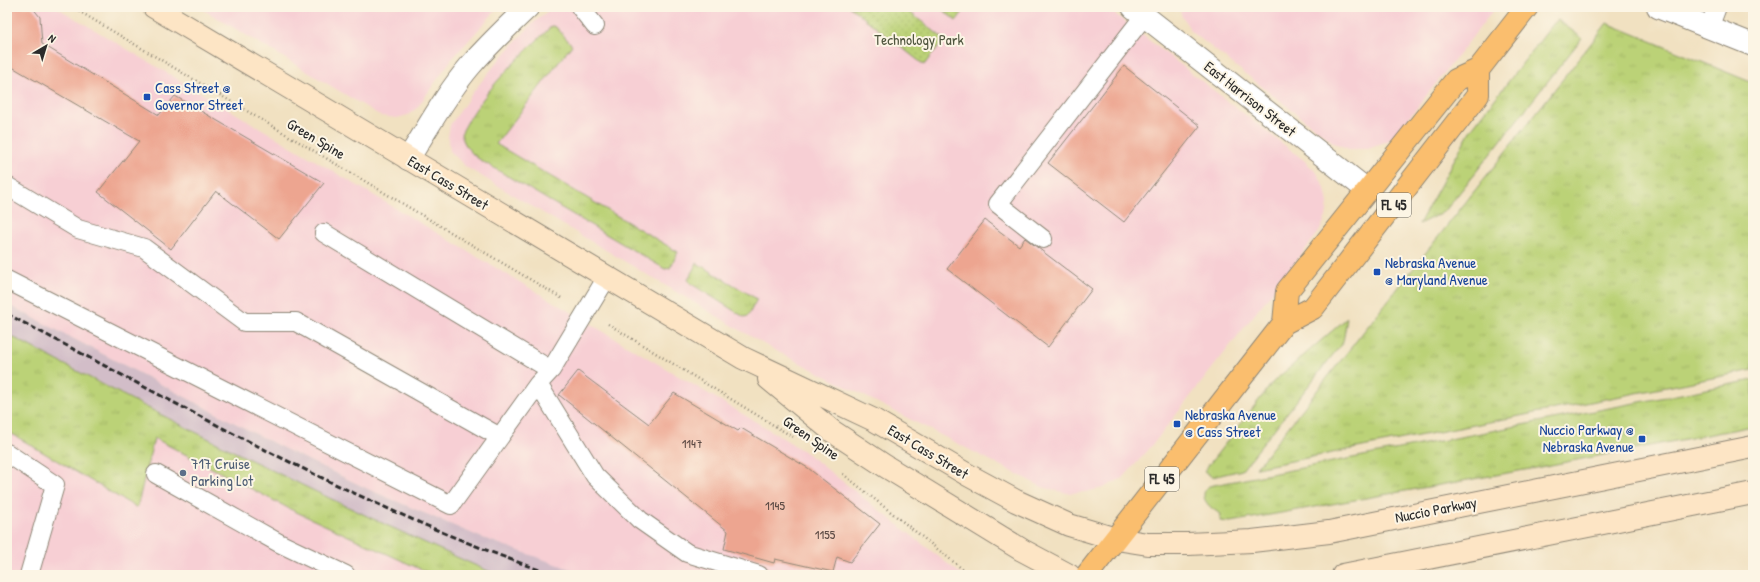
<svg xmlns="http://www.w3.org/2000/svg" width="1760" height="582" viewBox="0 0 1760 582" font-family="'Patrick Hand',sans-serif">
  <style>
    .built { fill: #f7cfd4 }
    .industrial { fill: #d2bdc8 }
    .grass { fill: url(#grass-tufts); stroke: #737e51 }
    .park { fill: url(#park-dots); stroke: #737e51 }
    .building { fill: #eda590 }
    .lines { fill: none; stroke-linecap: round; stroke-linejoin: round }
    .lane-casing { stroke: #8e8676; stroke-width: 20 }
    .street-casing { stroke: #8e8676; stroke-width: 24 }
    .secondary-casing { stroke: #8e8676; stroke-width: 24 }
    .primary-casing { stroke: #8e8676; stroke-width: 24 }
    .path { stroke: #8e8676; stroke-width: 2.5; stroke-dasharray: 1 3; stroke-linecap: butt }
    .lane { stroke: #fff; stroke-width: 18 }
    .street { stroke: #fff; stroke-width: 22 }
    .secondary { stroke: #fde5c5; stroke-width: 22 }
    .primary { stroke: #fabe6e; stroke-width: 22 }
    .rail { stroke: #2b2b2b; stroke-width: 3; stroke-dasharray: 6 3; stroke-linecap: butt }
    .transit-dot { fill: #1a4fb4; stroke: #fcf5e5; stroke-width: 1.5 }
    .service-dot { fill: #5c6f8a; stroke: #fcf5e5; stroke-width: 1.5 }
    .labels { text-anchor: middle; stroke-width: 4; stroke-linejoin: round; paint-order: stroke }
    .number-label { font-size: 13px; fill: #5c4a44 }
    .shield { fill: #fcf5e5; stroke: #6a6863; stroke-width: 1 }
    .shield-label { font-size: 14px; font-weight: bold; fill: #2b2b2b }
    .park-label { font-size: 15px; fill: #4f553e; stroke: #fcf5e5 }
    .transit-label { font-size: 15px; fill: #164399; stroke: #fcf5e5; text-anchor: start }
    .street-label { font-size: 15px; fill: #2b2b2b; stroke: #fcf5e5 }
    .service-label { font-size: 15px; fill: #4e5e75; stroke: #fcf5e5; text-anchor: start }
  </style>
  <defs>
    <pattern id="grass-tufts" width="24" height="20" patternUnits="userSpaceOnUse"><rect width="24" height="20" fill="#bbd277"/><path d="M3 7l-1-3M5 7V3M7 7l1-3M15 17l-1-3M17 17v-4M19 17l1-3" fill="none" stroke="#a1b467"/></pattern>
    <pattern id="park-dots" width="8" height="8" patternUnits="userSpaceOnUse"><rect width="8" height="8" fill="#bbd277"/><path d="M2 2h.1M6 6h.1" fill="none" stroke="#a1b467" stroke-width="1.8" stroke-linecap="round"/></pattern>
  </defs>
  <rect width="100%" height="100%" fill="#fcf5e5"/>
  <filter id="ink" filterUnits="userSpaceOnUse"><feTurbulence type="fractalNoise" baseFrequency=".025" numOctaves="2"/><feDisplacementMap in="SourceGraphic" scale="8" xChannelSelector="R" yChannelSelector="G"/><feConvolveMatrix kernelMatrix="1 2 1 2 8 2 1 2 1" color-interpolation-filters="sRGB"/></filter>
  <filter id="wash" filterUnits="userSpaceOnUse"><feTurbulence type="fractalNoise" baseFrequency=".012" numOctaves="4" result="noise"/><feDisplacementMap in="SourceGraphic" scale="16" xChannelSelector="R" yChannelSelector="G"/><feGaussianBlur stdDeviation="0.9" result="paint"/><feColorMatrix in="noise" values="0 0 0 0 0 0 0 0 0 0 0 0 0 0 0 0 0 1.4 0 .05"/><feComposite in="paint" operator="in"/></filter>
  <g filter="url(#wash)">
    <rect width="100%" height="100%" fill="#f1e1c1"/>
    <!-- built -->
    <path class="built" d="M7,7H56L778,435L805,452L962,575H587L574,571L480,537L370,490L283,448L7,304Z
      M199,7H499L451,60L417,108L408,115L397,118L381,116Z
      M553,7H1106L1305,161L1317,173L1325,188L1328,203L1326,217L1319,232L1150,448L1123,478L1103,488L1085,492L1067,493L1042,487L767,346L466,167L450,151L448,137L450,125L473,92L498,61L532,24Z
      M1179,7H1496L1397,133L1388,141L1365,149H1349L1334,143L1192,32L1182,17Z
      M7,334L274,473L411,537L497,575H7Z"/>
    <!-- industrial -->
    <path class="industrial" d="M7,304L283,448L370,490L480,537L587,575H497L411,537L274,473L7,334Z"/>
    <!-- grass -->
    <path class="grass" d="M1558,20L1582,38L1445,211L1419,224L1470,131L1553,24Z
      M1607,23L1753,83V370L1256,468Z
      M552,26L556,27L572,45L496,144L678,252L670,268L665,269L482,161C471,154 465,147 461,134C482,92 518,58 552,26Z
      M697,263L757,299L748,316L744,317L690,283L688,279Z
      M1347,318L1343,342L1242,470L1212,477L1204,471L1273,382Z
      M7,334C168,420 330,502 497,575H433L290,509L154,438L137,508L7,431Z
      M1753,380V426L1530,469L1230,522L1220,521L1221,514C1211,509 1196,497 1209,486Z"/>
    <!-- park -->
    <path class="park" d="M850,7H903L944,39L924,65Z
      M939,7H967L956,21Z"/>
    <g id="blocks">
      <!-- building -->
      <path class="building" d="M7,7H32L40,17L42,44L159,115L175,96L324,183L279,239L216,191L171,249L98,192L139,141L7,64Z
        M1124,66L1200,126L1124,222L1048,163Z
        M985,220L1019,246L1025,238L1092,289L1048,347L947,269Z
        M578,371L649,424L674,393L738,431L741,428L808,468L880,524L850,562L837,557L833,572L775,559L774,563L724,549L728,531L559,395Z"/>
    </g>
  </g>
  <g filter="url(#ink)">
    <use href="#blocks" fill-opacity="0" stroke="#8e8676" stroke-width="1"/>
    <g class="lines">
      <!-- lane casing -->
      <g class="lane-casing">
        <path id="lane" d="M580,7L595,26
          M1709,28L1717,7
          M7,186L78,229L144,248L244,322H296L500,437
          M324,233L551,370
          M1043,239L998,204L1144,16
          M607,277L551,370L538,384L595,476L640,520L687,553L759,575
          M7,280L451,505L538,384
          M7,453L55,485L29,575
          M156,474L279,543L346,575"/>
      </g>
      <!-- street casing -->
      <g class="street-casing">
        <path id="street" d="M1133,7L1367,190
          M1658,7L1753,45
          M408,159C428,128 446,94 470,66C488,45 508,26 528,7"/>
      </g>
      <!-- secondary casing -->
      <g class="secondary-casing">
        <path id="secondary" d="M154,7L743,358L874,420L968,475L1016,501L1069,525L1116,539L1148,544H1188L1252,541L1329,532L1753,447
          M769,379L832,431L885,466L1022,550L1069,575
          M1343,575L1753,493"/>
      </g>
      <!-- primary casing -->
      <g class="primary-casing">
        <path id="primary" d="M1284,323L1287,291L1456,80L1478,70L1527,7
          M1087,575L1284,323L1313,308L1478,95V70"/>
      </g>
      <!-- path -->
      <path class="path" d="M72,7L563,299
        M608,324L793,437
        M843,474L970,575"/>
      <!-- lane -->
      <use href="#lane" class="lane"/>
      <!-- street -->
      <use href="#street" class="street"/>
      <!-- secondary -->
      <use href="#secondary" class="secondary"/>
      <!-- primary -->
      <use href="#primary" class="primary"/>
      <!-- rail -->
      <path class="rail" d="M7,314C186,408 362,509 554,575"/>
    </g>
  </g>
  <!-- markers -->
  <g class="transit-dot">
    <rect x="143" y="93" width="8" height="8" rx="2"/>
    <rect x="1373" y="268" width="8" height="8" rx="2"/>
    <rect x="1173" y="420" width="8" height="8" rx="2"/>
    <rect x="1638" y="435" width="8" height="8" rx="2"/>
  </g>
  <circle class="service-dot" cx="183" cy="473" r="4"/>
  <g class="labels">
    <!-- number labels -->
    <g class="number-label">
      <text x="692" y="448">1147</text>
      <text x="775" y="510">1145</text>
      <text x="825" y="539">1155</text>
    </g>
    <!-- shield labels -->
    <g class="shield">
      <rect x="1377" y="193" width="34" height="24" rx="3"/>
      <rect x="1145" y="467" width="34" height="24" rx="3"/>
    </g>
    <g class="shield-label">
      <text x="1394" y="210">FL 45</text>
      <text x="1162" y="484">FL 45</text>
    </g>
    <!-- park labels -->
    <g class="park-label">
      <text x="919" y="45">Technology Park</text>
    </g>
    <!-- transit labels -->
    <g class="transit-label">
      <text x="155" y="93">Cass Street @<tspan x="155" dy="17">Governor Street</tspan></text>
      <text x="1385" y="268">Nebraska Avenue<tspan x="1385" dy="17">@ Maryland Avenue</tspan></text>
      <text x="1185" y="420">Nebraska Avenue<tspan x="1185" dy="17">@ Cass Street</tspan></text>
      <text x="1634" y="435" text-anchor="end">Nuccio Parkway @<tspan x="1634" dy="17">Nebraska Avenue</tspan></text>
    </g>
    <!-- street labels -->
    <g class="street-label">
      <text transform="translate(1250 99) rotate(38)" y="5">East Harrison Street</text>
      <text transform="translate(316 139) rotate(31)" y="5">Green Spine</text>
      <text transform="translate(448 183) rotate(31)" y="5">East Cass Street</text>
      <text transform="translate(811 438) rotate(35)" y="5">Green Spine</text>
      <text transform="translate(928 452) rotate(31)" y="5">East Cass Street</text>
      <text transform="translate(1436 510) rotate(-11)" y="5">Nuccio Parkway</text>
    </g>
    <!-- service labels -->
    <g class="service-label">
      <text x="191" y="469">717 Cruise<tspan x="191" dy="17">Parking Lot</tspan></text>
    </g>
  </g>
  <!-- margin -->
  <rect width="1760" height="582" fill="none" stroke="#fcf5e5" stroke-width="24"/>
  <!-- north arrow -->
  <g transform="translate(46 46) rotate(38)" stroke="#fcf5e5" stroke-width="3" paint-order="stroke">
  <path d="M0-3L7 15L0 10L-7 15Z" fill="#2b2b2b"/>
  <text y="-6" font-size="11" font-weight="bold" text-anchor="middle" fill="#2b2b2b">N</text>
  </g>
</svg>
